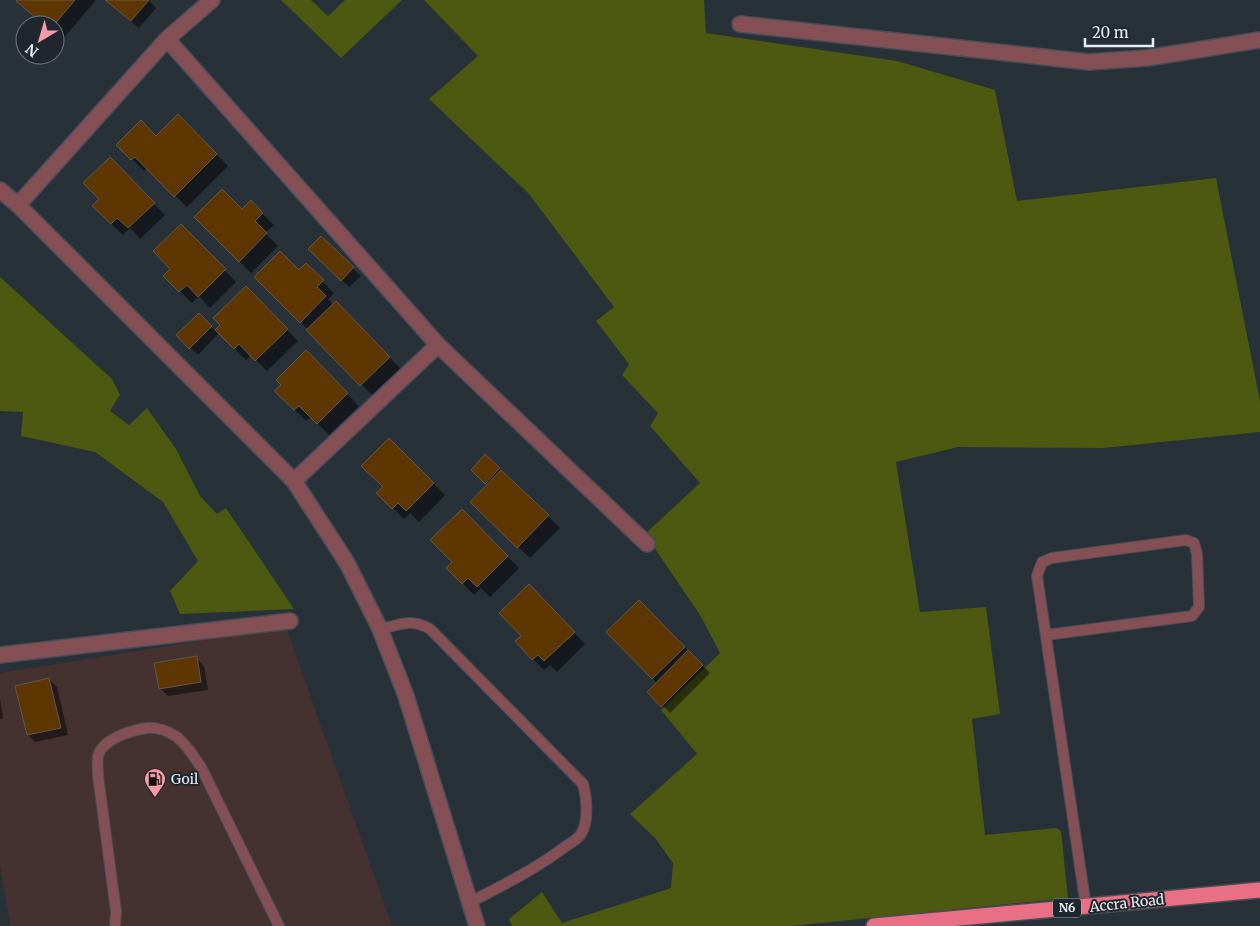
<svg xmlns="http://www.w3.org/2000/svg" width="1260" height="926" viewBox="0 0 1260 926" font-family="Merriweather,serif">
  <style>
    .commercial { fill: #453130 }
    .green { fill: #4d5810 }
    .shadow { fill: #0007 }
    .building { fill: #5e3601; stroke: #60584f }
    .lines { fill: none; stroke-linecap: round; stroke-linejoin: round }
    .service-casing { stroke: #474e56; stroke-width: 12 }
    .minor-casing { stroke: #474e56; stroke-width: 18 }
    .trunk-casing { stroke: #474e56; stroke-width: 18 }
    .service { stroke: #854f56; stroke-width: 10 }
    .minor { stroke: #854f56; stroke-width: 15 }
    .trunk { stroke: #e86f84; stroke-width: 15 }
    .labels { text-anchor: middle; stroke-width: 4; stroke-linejoin: round; paint-order: stroke }
    .shield { fill: #1f262d; stroke: #acb1b7; stroke-width: 1 }
    .shield-label { font-size: 12px; font-weight: bold; fill: #e8edf2 }
    .poi-label { font-size: 14px; fill: #e8edf2; stroke: #1f262d; text-anchor: start }
    .street-label { font-size: 14px; fill: #e8edf2; stroke: #1f262d }
  </style>
  <rect width="100%" height="100%" fill="#283038"/>
  <!-- commercial -->
  <path class="commercial" d="M286,627L392,926H10L0,866V673Z"/>
  <!-- green -->
  <path class="green" d="M281,0H311L328,16L345,0H402L341,58Z
    M424,0H704L706,33L897,61L995,90L1017,201L1216,178L1260,401V432L1103,448L958,447L896,462L920,612L986,607L1000,714L972,719L985,835L1056,828L1061,831L1068,898L792,926H512L509,919L542,892L562,923L671,888L673,863L655,838L630,814L697,754L661,710L720,653L700,615L645,534L700,483L650,426L658,413L622,375L629,364L596,321L614,307L529,194L429,99L478,56Z
    M0,277L112,379L120,395L110,411L129,425L147,408L176,449L200,496L217,514L226,508L294,609L180,614L170,591L198,561L163,502L95,452L21,436L23,412L0,411Z"/>
  <!-- shadow -->
  <path class="shadow" d="M19,0H94L95,1L62,40L55,34V25H44L29,13L18,1Z
    M106,0H148L156,8L139,28Z
    M178,116L228,166L187,207L147,168L144,171L118,145L156,137Z
    M110,159L165,215L140,239L130,228L123,235L111,224L101,199Z
    M251,202L274,225L265,233L278,246L251,273L195,217L242,210Z
    M181,226L236,282L210,308L199,296L192,303L164,276L172,269Z
    M321,238L361,276L349,287L310,249Z
    M306,265L334,293L328,299L333,305L336,303L401,369L373,396L256,277L299,271Z
    M246,288L298,341L267,371L251,355L246,360L219,333L198,355L178,335L199,314L215,331L222,325Z
    M306,352L359,406L329,435L311,417L306,421L276,391Z
    M389,439L445,495L419,522L410,513L404,519L378,493L384,487Z
    M486,456L560,528L530,558L484,514L488,485L472,470Z
    M462,511L519,568L490,597L481,588L474,595L448,568L454,562Z
    M541,597L585,644L557,672L550,665L544,670L533,659L523,636Z
    M651,613L710,673L670,713L649,692L657,683L608,632Z
    M196,658L204,666L208,690L168,696L160,688Z
    M49,679L57,687L68,735L35,742L28,735Z
    M0,698L3,718L0,719Z"/>
  <!-- building -->
  <path class="building" d="M17,0H75L54,25H44L16,1Z
    M105,0H149L131,21Z
    M178,114L217,154L174,197L135,157L131,160L116,145L141,120L156,136Z
    M110,157L155,203L128,228L117,218L111,224L92,206L99,199L83,183Z
    M222,189L242,209L251,200L263,213L255,221L267,233L239,262L194,217Z
    M181,224L226,269L198,297L187,285L179,292L163,276L170,269L153,251Z
    M321,236L354,267L341,281L308,249Z
    M280,251L299,270L306,263L324,280L317,287L326,296L300,323L254,277Z
    M246,286L288,329L255,361L239,344L234,349L215,330L220,325L213,318Z
    M336,301L390,357L360,386L306,330Z
    M199,313L212,326L189,349L176,335Z
    M306,350L348,393L317,424L299,406L294,410L274,391L281,385L276,380Z
    M389,438L434,483L406,511L398,503L392,509L376,493L383,487L361,466Z
    M485,454L500,468L485,484L471,470Z
    M501,470L549,515L517,548L470,502Z
    M462,509L508,556L477,587L468,578L462,584L446,568L452,562L430,540Z
    M529,584L575,632L544,661L538,655L532,660L515,641L521,636L499,613Z
    M639,600L685,647L652,679L606,632Z
    M688,650L703,665L661,707L647,692Z
    M197,656L201,682L159,689L154,663Z
    M49,678L61,728L27,735L15,686Z"/>
  <g class="lines">
    <!-- service casing -->
    <g class="service-casing">
      <path id="service" d="M380,629C400,625 411,618 430,629L583,784C587,798 589,821 581,834C579,838 571,843 566,846C536,869 503,885 469,903
        M1046,635L1192,616L1199,607L1197,554L1194,543L1186,540L1052,558L1042,562L1037,576L1086,907
        M115,926L116,911L98,776C98,770 97,762 98,756C102,739 132,730 147,728C157,727 169,732 177,737C187,745 194,757 201,767L279,926"/>
    </g>
    <!-- minor casing -->
    <g class="minor-casing">
      <path id="minor" d="M740,24L1089,62L1147,58L1260,40
        M167,39L438,345L647,544
        M0,190L18,205L294,481L347,563L380,629L406,696L477,926
        M18,205L167,39L212,0
        M294,481L438,345
        M0,655L290,621"/>
    </g>
    <!-- trunk casing -->
    <g class="trunk-casing">
      <path id="trunk" d="M874,926L1260,890"/>
    </g>
    <!-- service -->
    <use href="#service" class="service"/>
    <!-- minor -->
    <use href="#minor" class="minor"/>
    <!-- trunk -->
    <use href="#trunk" class="trunk"/>
  </g>
  <!-- icons -->
  <defs>
    <g id="fuel-pin" transform="scale(1.125)"><path d="M0 17L-7.5 6A9.5 9.5 0 1 1 7.5 6Z" fill="#f49aa6" stroke="#1f262d"/><path d="M-5.5-6h7V0h2V4h1.3V-2.5L3-4.5l.8-.8L6-3V5H2.5V1h-1V6h-7ZM-4.2-4.7v3.2H.2V-4.7Z" fill="#111"/></g>
  </defs>
  <g fill-rule="evenodd">
    <use href="#fuel-pin" x="155" y="779"/>
  </g>
  <g class="labels">
    <!-- shield labels -->
    <rect class="shield" x="1053" y="898.5" width="28" height="19" rx="4"/>
    <g class="shield-label">
      <text x="1067" y="912">N6</text>
    </g>
    <!-- poi labels -->
    <g class="poi-label">
      <text x="171" y="784">Goil</text>
    </g>
    <!-- street labels -->
    <g class="street-label">
      <text transform="translate(1127 903) rotate(-6)" y="5">Accra Road</text>
    </g>
  </g>
  <!-- north arrow -->
  <g transform="translate(40 40) rotate(218)"><circle r="24" fill="#1f262d" stroke="#6f767c"/>
  <path d="M0-4L9 19L0 12L-9 19Z" fill="#f49aa6"/>
  <text y="-8" font-size="14" font-weight="bold" text-anchor="middle" fill="#e8edf2">N</text>
  </g>
  <!-- scale -->
  <path d="M1085 38v8h68v-8" fill="none" stroke="#e8edf2" stroke-width="2.5"/>
  <text x="1092" y="38" font-size="15" fill="#e8edf2" stroke="#1f262d" stroke-width="4" paint-order="stroke">20 m</text>
</svg>
